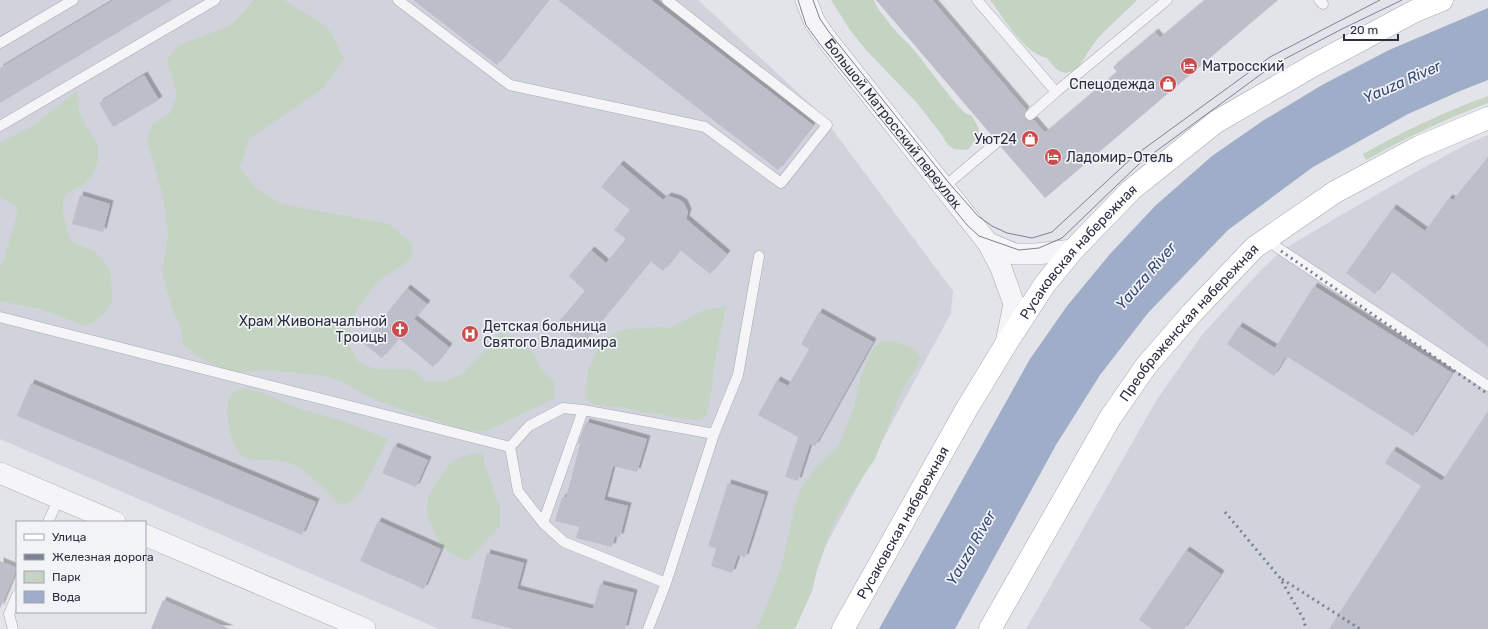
<svg xmlns="http://www.w3.org/2000/svg" width="1488" height="629" viewBox="0 0 1488 629" font-family="Rubik,sans-serif">
  <style>
    .built { fill: #d0d3dc }
    .green { fill: #c5d3c3 }
    .water { fill: #9fadc8 }
    .building { fill: #bcbfca; filter: url(#shadow) }
    .lines { fill: none; stroke-linecap: round; stroke-linejoin: round }
    .lane-casing { stroke: #a7aab4; stroke-width: 11 }
    .street-casing { stroke: #a7aab4; stroke-width: 22 }
    .secondary-casing { stroke: #a7aab4; stroke-width: 23 }
    .lane { stroke: #f5f5f8; stroke-width: 10 }
    .street { stroke: #f5f5f8; stroke-width: 21 }
    .secondary { stroke: #fff; stroke-width: 22 }
    .tram { stroke: #7c8193; stroke-width: 1 }
    .rail { stroke: #7c8193; stroke-width: 3; stroke-dasharray: 2 4; stroke-linecap: butt }
    .labels { text-anchor: middle; stroke-width: 3.5; stroke-linejoin: round; paint-order: stroke }
    .poi-label { font-size: 14px; fill: #2b3041; stroke: #f2f3f7; text-anchor: start }
    .street-label { font-size: 14px; fill: #2b3041; stroke: #f2f3f7 }
    .water-label { font-size: 15px; font-style: italic; fill: #364974; stroke: #f2f3f7 }
  </style>
  <defs>
    <filter id="shadow"><feDropShadow dx="3.5" dy="-3.5" stdDeviation="0" flood-color="#0004"/></filter>
  </defs>
  <rect width="100%" height="100%" fill="#e2e4ea"/>
  <!-- built -->
  <path class="built" d="M0,0H698L820,113L953,291L951,313L781,629H439L0,439Z
    M1488,135V629H1026L1156,401L1202,335L1259,272L1281,251L1341,215L1423,168L1465,145Z"/>
  <!-- green -->
  <path class="green" d="M254,0H283L319,21L331,32L344,59L322,89L249,139L240,168L255,187L281,204L389,224L413,245L410,260L378,281L356,310L350,327V345L358,362L375,369H412L426,381L444,382L462,374L501,333L519,339L533,352L540,369L554,381L555,398L487,431H468L377,401L343,382L326,376L269,370L230,373L197,356L183,344L180,326L172,309L162,271L168,234L163,196L147,141L153,124L170,113L177,96L167,59L179,45L231,25Z
    M831,0H874L877,7L892,27L914,50L952,99L965,113L972,116L979,129C977,138 974,144 967,150L954,149L948,145L941,134L917,103L866,50L850,30Z
    M990,0H1137C1121,17 1100,32 1088,52C1084,59 1080,67 1072,71C1061,77 1053,66 1047,58C1023,53 1005,19 990,0Z
    M77,91L79,111L87,128L98,144V162L95,171L83,185L66,194L63,202V212L70,239L78,245L94,251L107,265L111,274L112,302L101,317L86,326L40,309L0,301V265L3,262L17,215L16,206L0,197V143L34,125Z
    M1488,96V103C1445,119 1406,138 1366,160L1363,154C1404,131 1444,112 1488,96Z
    M726,306L714,367L712,387L707,415L700,420L671,417L661,414L641,412L623,407L602,406L593,404L585,397L589,368L601,342L610,336L619,331L629,329L659,327L670,328L704,310Z
    M882,341L896,342L914,349L920,357L917,367L901,392L875,459L851,494L834,522L817,570L812,591L796,627L794,629H757L781,568L794,510L800,490L818,465L839,446L854,407L861,377L868,359L874,348Z
    M238,389H247L266,394L303,410L341,420L388,439L362,490L349,503L339,504C326,491 302,464 283,461C271,460 258,460 246,459C244,457 241,455 239,453C231,441 222,408 231,396C232,393 236,391 238,389Z
    M483,453L484,463L500,508V526L467,561C461,558 453,555 448,551C434,538 425,517 428,499C430,491 435,484 440,477C454,458 459,455 483,453Z"/>
  <!-- water -->
  <path class="water" d="M1488,8V80L1460,91L1408,114L1313,167L1228,230L1148,313L1100,375L1056,445L955,629H879L1030,359L1067,306L1110,254L1155,206L1212,156L1264,120L1322,85L1389,50Z"/>
  <!-- building -->
  <path class="building" d="M114,0H172L0,103V68Z
    M413,0H548L497,65Z
    M558,0H651L813,125L778,170Z
    M876,0H932L1026,110L1024,113L1025,119L1028,121L1034,120L1045,133L1117,72L1113,67L1155,32L1160,38L1205,0H1278L1045,198L1001,147L1003,144L1002,138L999,136L993,137Z
    M144,75L159,100L113,127L99,103Z
    M1488,157V347L1391,271L1375,294L1346,273L1393,208L1425,231L1449,198L1453,200Z
    M620,164L663,200L668,196L678,199L684,203L688,212L686,219L727,254L710,274L680,250L663,271L650,261L582,344L557,324L585,291L569,276L591,250L606,263L626,239L614,230L630,210L601,187Z
    M80,195L110,204L103,232L72,224Z
    M1314,286L1452,373L1413,436L1286,356L1274,376L1227,344L1239,326L1275,348Z
    M407,288L427,304L414,319L449,347L433,367L398,338L382,358L363,343Z
    M819,312L873,342L815,446L810,444L798,481L785,477L798,437L758,415L777,380L788,386L809,349L801,344Z
    M31,383L316,502L302,535L17,416Z
    M1488,411V629H1329L1421,486L1385,463L1393,450L1442,481Z
    M586,422L647,439L637,472L613,466L604,500L628,506L620,537L615,536L612,547L576,538L579,527L555,521L562,497L566,498L580,444L578,443Z
    M394,446L428,460L416,487L382,473Z
    M728,483L765,495L745,558L738,555L732,573L711,566L716,548L708,546Z
    M378,521L441,549L424,589L360,561Z
    M1186,550L1221,574L1184,629H1152L1139,620Z
    M487,553L524,563L517,589L593,609L600,584L634,593L625,629H513L471,618Z
    M0,561L17,568L0,609Z
    M163,600L230,629H151Z"/>
  <g class="lines">
    <!-- lane casing -->
    <g class="lane-casing">
      <path id="lane" d="M398,0L510,85L705,127L781,183L827,125L667,0
        M977,0L1056,92L1167,0
        M1319,0L1323,4
        M0,43L73,0
        M1030,115L1056,92
        M0,126L215,0
        M944,187L997,142
        M1266,240L1488,386
        M0,317L510,447L518,491L543,523L583,410L714,434L738,375L759,256
        M510,447L529,426L563,408L583,410
        M48,522L59,498
        M543,523L564,542L666,583L714,434
        M13,629L9,614L17,595
        M648,629L666,583"/>
    </g>
    <!-- street casing -->
    <g class="street-casing">
      <g id="street">
        <path id="s1" d="M806,0L814,21L825,37L988,243L1001,268L1014,304L1006,343"/>
        <path d="M988,243L1015,254H1036L1073,250"/>
        <path d="M0,473L115,522"/>
        <path d="M145,535L365,629"/>
      </g>
    </g>
    <!-- secondary casing -->
    <g class="secondary-casing">
      <g id="secondary">
        <path id="s2" d="M843,629L966,410L1006,344L1045,284L1073,250L1131,190L1216,122L1314,65L1415,11L1442,0"/>
        <path id="s3" d="M990,629L1110,418L1146,366L1192,313L1255,247L1335,192L1419,147L1488,118"/>
      </g>
    </g>
    <!-- lane -->
    <use href="#lane" class="lane"/>
    <!-- street -->
    <use href="#street" class="street"/>
    <!-- secondary -->
    <use href="#secondary" class="secondary"/>
    <!-- tram -->
    <path class="tram" d="M798,0L806,25L819,43L967,225L979,236L1019,250L1039,248L1062,238L1140,163L1275,64L1342,29L1402,0
      M813,0L820,19L829,32L949,183L978,216L992,226L1007,233L1032,238L1052,232L1134,156L1270,57L1380,0"/>
    <!-- rail -->
    <path class="rail" d="M1281,251L1488,394
      M1225,512L1280,578L1304,620L1306,629
      M1282,579L1360,629"/>
  </g>
  <!-- icons -->
  <defs>
    <g id="hotel-disc" transform="scale(0.9)"><circle r="9.5" fill="#ca4c4d" stroke="#f2f3f7"/><path d="M-6-4.5h1.5V1H6V5H4.5V3h-9V5H-6ZM-4 0a1.8 1.8 0 1 1 3.6 0ZM.5 0V-2.5h3Q6-2.5 6 0Z" fill="#fff"/></g>
    <g id="shop-disc" transform="scale(0.9)"><circle r="9.5" fill="#ca4c4d" stroke="#f2f3f7"/><path d="M-5-2.5h2.3a2.7 3.5 0 0 1 5.4 0H5L5.5 6h-11ZM-1.5-2.5h3a1.5 2.3 0 0 0-3 0Z" fill="#fff"/></g>
    <g id="church-disc" transform="scale(0.9)"><circle r="9.5" fill="#ca4c4d" stroke="#f2f3f7"/><path d="M-1.2-6h2.4v3.5h3.3v2.4h-3.3V6h-2.4V-.1h-3.3v-2.4h3.3Z" fill="#fff"/></g>
    <g id="hospital-disc" transform="scale(0.9)"><circle r="9.5" fill="#ca4c4d" stroke="#f2f3f7"/><path d="M-5-5h3v3.5h4V-5h3V5h-3V1.5h-4V5h-3Z" fill="#fff"/></g>
  </defs>
  <g fill-rule="evenodd">
    <use href="#hotel-disc" x="1189" y="66"/>
    <use href="#shop-disc" x="1168" y="84"/>
    <use href="#shop-disc" x="1030" y="139"/>
    <use href="#hotel-disc" x="1053" y="157"/>
    <use href="#church-disc" x="400" y="329"/>
    <use href="#hospital-disc" x="470" y="334"/>
  </g>
  <g class="labels">
    <!-- poi labels -->
    <g class="poi-label">
      <text x="1202" y="71">Матросский</text>
      <text x="1155" y="89" text-anchor="end">Спецодежда</text>
      <text x="1017" y="144" text-anchor="end">Уют24</text>
      <text x="1066" y="162">Ладомир-Отель</text>
      <text x="387" y="326" text-anchor="end">Храм Живоначальной<tspan x="387" dy="16">Троицы</tspan></text>
      <text x="483" y="331">Детская больница<tspan x="483" dy="16">Святого Владимира</tspan></text>
    </g>
    <!-- street labels -->
    <g class="street-label">
      <text dy="5" stroke="none"><textPath href="#s1" startOffset="152">Большой Матросский переулок</textPath></text>
      <text dy="5" stroke="none"><textPath href="#s2" startOffset="446">Русаковская набережная</textPath></text>
      <text dy="5" stroke="none"><textPath href="#s3" startOffset="367">Преображенская набережная</textPath></text>
      <text dy="5" stroke="none"><textPath href="#s2" startOffset="122">Русаковская набережная</textPath></text>
    </g>
    <!-- water labels -->
    <g class="water-label">
      <text transform="translate(1402 82) rotate(-24)" y="5">Yauza River</text>
      <text transform="translate(1146 276) rotate(-49)" y="5">Yauza River</text>
      <text transform="translate(971 548) rotate(-60)" y="5">Yauza River</text>
    </g>
  </g>
  <!-- legend -->
  <rect x="16" y="521" width="130" height="92" fill="#f2f3f7" stroke="#a2a5ae"/>
  <rect x="24" y="534" width="20" height="6" fill="#ffffff" stroke="#a2a5ae"/>
  <text x="52" y="541" font-size="12" fill="#2b3041">Улица</text>
  <rect x="24" y="554" width="20" height="6" fill="#7c8193" stroke="#a2a5ae"/>
  <text x="52" y="561" font-size="12" fill="#2b3041">Железная дорога</text>
  <rect x="24" y="571" width="20" height="12" fill="#c5d3c3" stroke="#a2a5ae"/>
  <text x="52" y="581" font-size="12" fill="#2b3041">Парк</text>
  <rect x="24" y="591" width="20" height="12" fill="#9fadc8" stroke="#a2a5ae"/>
  <text x="52" y="601" font-size="12" fill="#2b3041">Вода</text>
  <!-- scale -->
  <path d="M1344 34v6h54v-6" fill="none" stroke="#2b3041" stroke-width="2"/>
  <text x="1350" y="34" font-size="12" fill="#2b3041" stroke="#f2f3f7" stroke-width="3" paint-order="stroke">20 m</text>
</svg>
